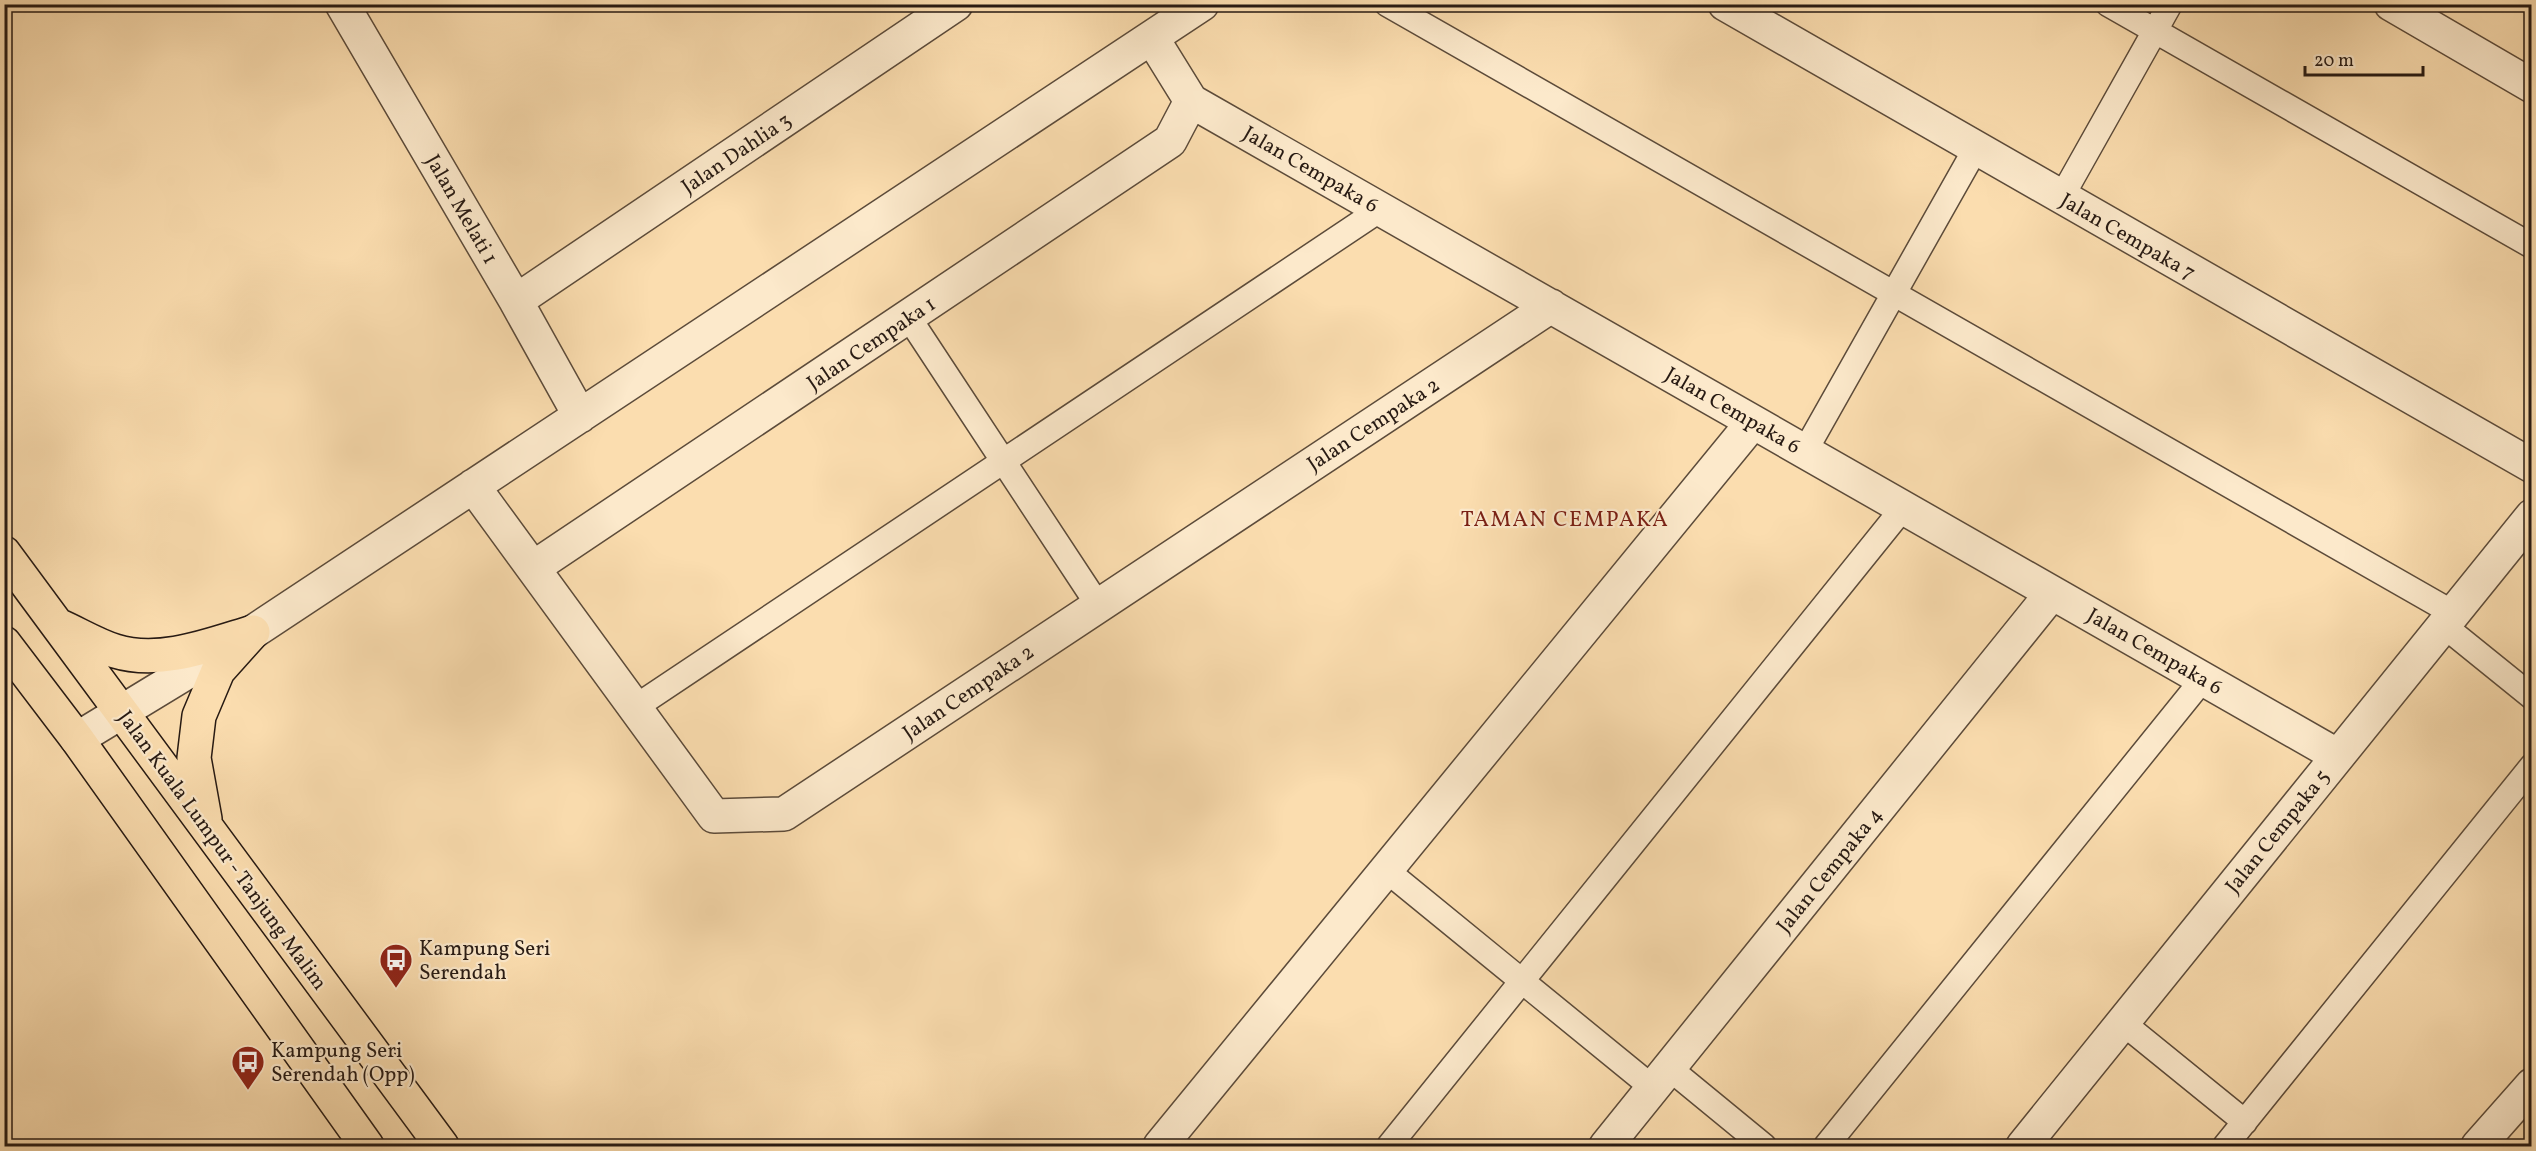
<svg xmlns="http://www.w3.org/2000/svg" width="2536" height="1151" viewBox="0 0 2536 1151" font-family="Vollkorn,serif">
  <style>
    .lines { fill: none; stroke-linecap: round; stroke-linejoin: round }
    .lane-casing { stroke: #5c4b3a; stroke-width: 27 }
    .street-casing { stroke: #5c4b3a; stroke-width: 36 }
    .primary-casing { stroke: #271a13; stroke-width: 36 }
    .lane { stroke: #fce9cb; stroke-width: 24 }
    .street { stroke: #fce9cb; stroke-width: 33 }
    .primary { stroke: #fbddaf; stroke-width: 33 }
    .labels { text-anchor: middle; stroke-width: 4.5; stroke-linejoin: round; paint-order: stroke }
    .street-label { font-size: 21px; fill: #271a13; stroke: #fce9cb }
    .poi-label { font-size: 21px; fill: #271a13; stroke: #fce9cb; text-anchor: start }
    .neighbourhood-label { font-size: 22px; letter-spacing: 1.5px; fill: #7a1f14; stroke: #fce9cb }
  </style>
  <rect width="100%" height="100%" fill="#fbddaf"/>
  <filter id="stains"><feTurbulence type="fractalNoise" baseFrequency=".00333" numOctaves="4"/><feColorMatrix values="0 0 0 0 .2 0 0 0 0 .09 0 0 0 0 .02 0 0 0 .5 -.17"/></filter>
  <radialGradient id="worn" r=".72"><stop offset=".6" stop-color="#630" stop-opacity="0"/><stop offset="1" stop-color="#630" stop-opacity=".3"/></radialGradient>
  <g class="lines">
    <!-- lane casing -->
    <g class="lane-casing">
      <path id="lane" d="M1387,4L2453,613
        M2108,4L2532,246
        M2061,198L2170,4
        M909,318L1098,605
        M1805,451L1976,148
        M2443,625L2532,697
        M634,708L1381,209
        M1386,870L1653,1088
        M2123,1023L2245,1122
        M1669,1068L1764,1146
        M1389,1146L1903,508
        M1826,1146L2203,679
        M2225,1146L2532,766"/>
    </g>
    <!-- street casing -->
    <g class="street-casing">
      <path id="street" d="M342,4L516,301L580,416
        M1725,4L2532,466
        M2391,4L2532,86
        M1152,38L1191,101L2338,756
        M516,301L956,4
        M473,486L714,816L784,814L1551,306
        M533,568L1170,141L1191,101
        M77,739L253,632L1202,4
        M1160,1146L1753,422
        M1606,1146L2052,593
        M2023,1146L2532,516
        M2478,1146L2532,1085"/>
    </g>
    <!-- primary casing -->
    <g class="primary-casing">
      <path id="primary" d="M4,553L442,1146
        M60,626C78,634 96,645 115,651C160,665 210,645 253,632
        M4,643L77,739L367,1146
        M205,819L194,758L199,716L218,671L253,632"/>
    </g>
    <!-- lane -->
    <use href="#lane" class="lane"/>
    <!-- street -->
    <use href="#street" class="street"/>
    <!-- primary -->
    <use href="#primary" class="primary"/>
  </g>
  <!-- icons -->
  <defs>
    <g id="bus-pin" transform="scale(1.725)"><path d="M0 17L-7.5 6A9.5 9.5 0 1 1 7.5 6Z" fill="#8f2418" stroke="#fce9cb"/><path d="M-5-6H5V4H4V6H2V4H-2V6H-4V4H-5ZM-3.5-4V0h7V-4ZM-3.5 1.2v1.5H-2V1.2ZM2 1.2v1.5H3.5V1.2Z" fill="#fff"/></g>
  </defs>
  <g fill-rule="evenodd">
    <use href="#bus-pin" x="396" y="960"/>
    <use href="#bus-pin" x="248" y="1062"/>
  </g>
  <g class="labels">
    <!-- street labels -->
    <g class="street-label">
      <text transform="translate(736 153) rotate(-34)" y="7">Jalan Dahlia 3</text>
      <text transform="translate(1311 169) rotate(30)" y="7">Jalan Cempaka 6</text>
      <text transform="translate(462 209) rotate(60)" y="7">Jalan Melati 1</text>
      <text transform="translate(2128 236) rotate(30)" y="7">Jalan Cempaka 7</text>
      <text transform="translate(871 343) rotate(-34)" y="7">Jalan Cempaka 1</text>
      <text transform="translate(1733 410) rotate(30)" y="7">Jalan Cempaka 6</text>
      <text transform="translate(1373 424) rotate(-33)" y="7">Jalan Cempaka 2</text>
      <text transform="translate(2155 651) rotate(30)" y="7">Jalan Cempaka 6</text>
      <text transform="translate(968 692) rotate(-34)" y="7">Jalan Cempaka 2</text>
      <text transform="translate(2277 831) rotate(-51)" y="7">Jalan Cempaka 5</text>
      <text transform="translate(223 850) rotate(54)" y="7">Jalan Kuala Lumpur - Tanjung Malim</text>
      <text transform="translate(1829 870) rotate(-51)" y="7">Jalan Cempaka 4</text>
    </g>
    <!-- poi labels -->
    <g class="poi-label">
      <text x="419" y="955">Kampung Seri<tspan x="419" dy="24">Serendah</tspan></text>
      <text x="271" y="1057">Kampung Seri<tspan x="271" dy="24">Serendah (Opp)</tspan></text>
    </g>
    <!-- neighbourhood labels -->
    <g class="neighbourhood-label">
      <text x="1565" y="526">TAMAN CEMPAKA</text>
    </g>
  </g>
  <!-- margin -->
  <rect width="2536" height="1151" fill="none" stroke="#fbddaf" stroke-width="24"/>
  <rect x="6" y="6" width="2524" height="1139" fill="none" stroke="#271a13" stroke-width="3"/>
  <rect x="12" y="12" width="2512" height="1127" fill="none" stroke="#271a13" stroke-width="1.5"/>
  <!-- scale -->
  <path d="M2305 66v9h118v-9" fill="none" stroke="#271a13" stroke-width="3"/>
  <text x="2314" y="66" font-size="18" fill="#271a13" stroke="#fce9cb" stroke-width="4.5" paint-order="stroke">20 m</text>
  <rect width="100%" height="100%" filter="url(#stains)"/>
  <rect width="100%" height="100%" fill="url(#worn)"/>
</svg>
